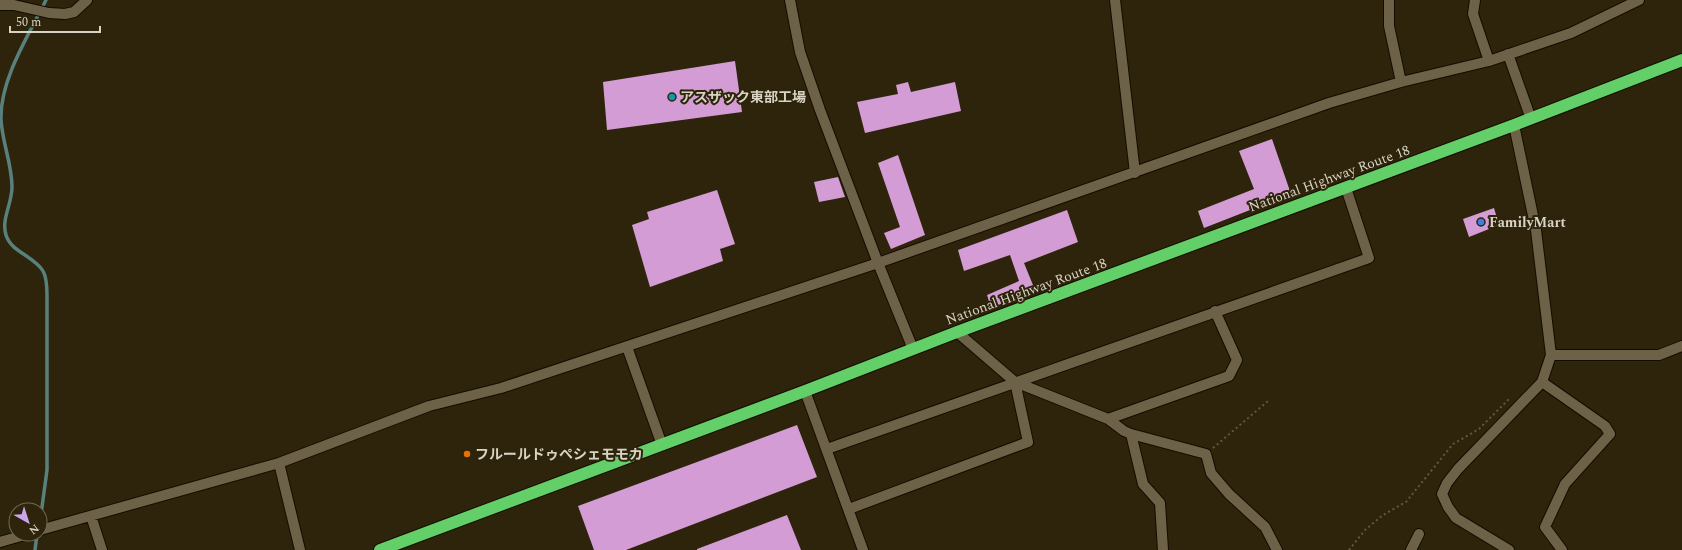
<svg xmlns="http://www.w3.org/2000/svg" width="1682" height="550" viewBox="0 0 1682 550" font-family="Spectral,'Noto Sans JP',serif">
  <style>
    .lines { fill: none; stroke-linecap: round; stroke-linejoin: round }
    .stream { stroke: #58807d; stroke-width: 3.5 }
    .building { fill: #d49cd5 }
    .minor-casing { stroke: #150c00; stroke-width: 12 }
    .highway-casing { stroke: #150c00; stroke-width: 14 }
    .path { stroke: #615943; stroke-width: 2; stroke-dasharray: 2 3; stroke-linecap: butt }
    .minor { stroke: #6d6248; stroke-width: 10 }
    .highway { stroke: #63cf68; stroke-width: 12 }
    .culture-dot { fill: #0f9aa8; stroke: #2d240b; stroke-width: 1.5 }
    .shop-dot { fill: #3f7fe0; stroke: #2d240b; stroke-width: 1.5 }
    .food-dot { fill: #e8710a; stroke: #2d240b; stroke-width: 1.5 }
    .labels { text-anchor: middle; stroke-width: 4; stroke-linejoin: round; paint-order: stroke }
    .poi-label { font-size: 14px; font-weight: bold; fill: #d9d3c4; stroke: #2d240b; text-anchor: start }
    .street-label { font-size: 14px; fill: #d9d3c4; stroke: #2d240b }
  </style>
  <rect width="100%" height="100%" fill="#2d240b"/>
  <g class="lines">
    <!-- stream -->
    <path class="stream" d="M40,522L47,470V295C47,287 47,278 43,271C34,256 11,252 6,235C1,219 12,204 12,187C12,164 2,142 1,119C0,79 29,35 46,0
      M35,550L37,534"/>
  </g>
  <!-- building -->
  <path class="building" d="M735,61L742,112L607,130L603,82Z
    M908,82L911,92L955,82L961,111L865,133L857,102L898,94L896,85Z
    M1272,139L1291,194L1249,208L1250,210L1204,228L1198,211L1254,189L1239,151Z
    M898,155L925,235L891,249L884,233L900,227L878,163Z
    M838,177L845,197L819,202L814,182Z
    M717,190L735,244L720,249L723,261L650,287L632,225L649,219L647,212Z
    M1494,208L1499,225L1469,237L1463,219Z
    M1067,210L1078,242L1024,263L1035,290L991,308L987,295L1019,281L1010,255L964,271L958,250Z
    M797,425L817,477L626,550H594L578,506Z
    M787,515L801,550H697V549Z"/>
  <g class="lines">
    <!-- minor casing -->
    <g class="minor-casing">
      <path id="minor" d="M790,0L800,52L820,110L878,263L913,349
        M1115,0L1135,173
        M1389,0V26L1401,82
        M1475,0L1473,14L1489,61
        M0,5H14L49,13L65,14L74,12L87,0
        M1508,54L1531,119
        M957,332L1015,382L1108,419L1124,431L1131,434L1206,454L1211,473L1229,494L1265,527L1277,550
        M627,347L662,445
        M1551,355H1659L1682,346
        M1542,382L1605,426L1610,434L1565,484L1545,527L1562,550
        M805,391L863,550
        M1108,419L1229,376L1237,360L1215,311
        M1131,434L1143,484L1160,503L1163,550
        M827,449L1369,258L1346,188
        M279,463L300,550
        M849,509L1028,442L1015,382
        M91,516L102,550
        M40,530L279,463L429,406L501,388L878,263L1329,103L1401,82L1489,61L1571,33L1639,0
        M0,542L28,534
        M1411,550L1419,534
        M1509,550L1456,518L1448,507L1442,494L1447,483L1458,469L1542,382L1551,355L1536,230L1514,125"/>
    </g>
    <!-- highway casing -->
    <g class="highway-casing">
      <path id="highway" d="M380,550L805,391L957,332L1514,125L1682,60"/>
    </g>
    <!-- path -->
    <path class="path" d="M1213,448L1268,401
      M1349,550L1365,530L1383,515L1406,502L1453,444L1479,429L1509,399"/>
    <!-- minor -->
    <use href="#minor" class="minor"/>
    <!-- highway -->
    <use href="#highway" class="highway"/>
  </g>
  <!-- markers -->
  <circle class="culture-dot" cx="672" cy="97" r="4"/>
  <circle class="shop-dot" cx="1481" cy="222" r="4"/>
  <circle class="food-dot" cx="467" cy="454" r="4"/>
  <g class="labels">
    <!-- poi labels -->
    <g class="poi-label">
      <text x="680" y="102">アスザック東部工場</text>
      <text x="1489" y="227">FamilyMart</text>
      <text x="475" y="459">フルールドゥぺシェモモカ</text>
    </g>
    <!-- street labels -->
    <g class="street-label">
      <text transform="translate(1329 178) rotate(-20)" y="5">National Highway Route 18</text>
      <text transform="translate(1026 291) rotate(-20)" y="5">National Highway Route 18</text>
    </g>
  </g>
  <!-- north arrow -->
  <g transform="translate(28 522) rotate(141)"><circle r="19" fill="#2d240b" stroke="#726a55"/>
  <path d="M0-3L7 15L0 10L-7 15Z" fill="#c9a5ee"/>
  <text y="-6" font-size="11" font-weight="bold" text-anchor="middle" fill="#d9d3c4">N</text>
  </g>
  <!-- scale -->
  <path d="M10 26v6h90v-6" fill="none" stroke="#d9d3c4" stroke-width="2"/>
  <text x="16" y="26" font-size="12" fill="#d9d3c4" stroke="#2d240b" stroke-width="3" paint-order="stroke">50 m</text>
</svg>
